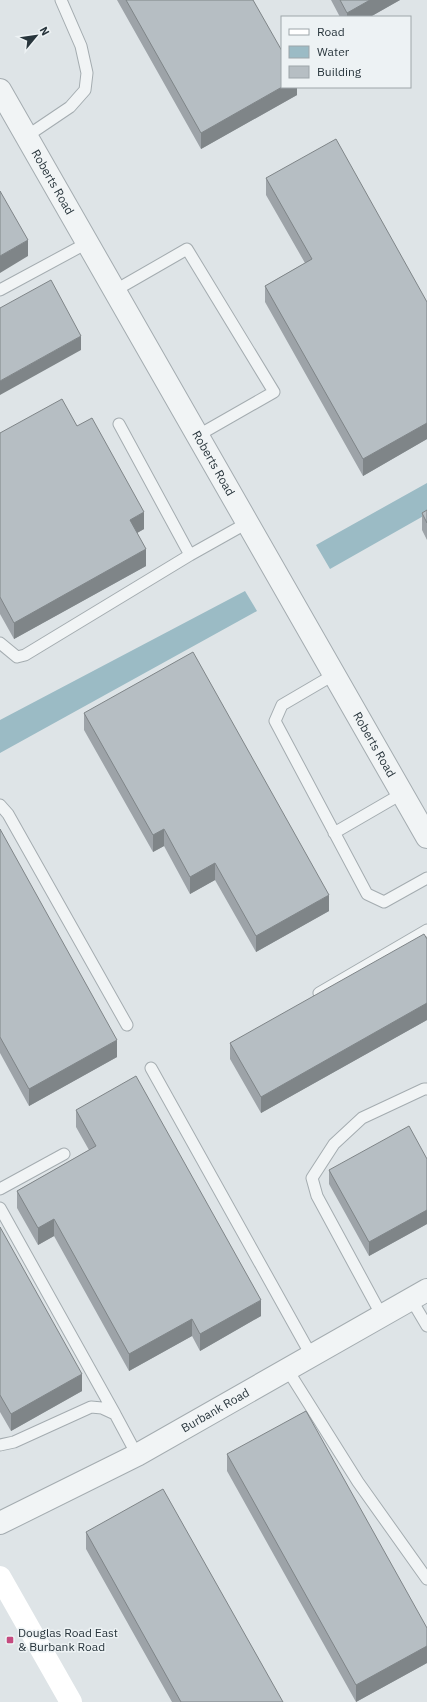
<svg xmlns="http://www.w3.org/2000/svg" width="427" height="1702" viewBox="0 0 427 1702" font-family="'IBM Plex Sans',sans-serif">
  <style>
    .water { fill: #9bbbc5 }
    .lines { fill: none; stroke-linecap: round; stroke-linejoin: round }
    .lane-casing { stroke: #a4acb0; stroke-width: 13 }
    .street-casing { stroke: #a4acb0; stroke-width: 24 }
    .lane { stroke: #f1f4f5; stroke-width: 11 }
    .street { stroke: #f1f4f5; stroke-width: 22 }
    .secondary { stroke: #fff; stroke-width: 22 }
    .wall { fill: #9da3a8 }
    .shaded-wall { fill: #7f8588 }
    .building { fill: #b6bec3; stroke: #7f8588 }
    .poi-dot { fill: #c54a7f; stroke: #edf2f4; stroke-width: 1.5 }
    .labels { text-anchor: middle; stroke-width: 3; stroke-linejoin: round; paint-order: stroke }
    .street-label { font-size: 12px; fill: #28353c; stroke: #edf2f4 }
    .poi-label { font-size: 12px; fill: #28353c; stroke: #edf2f4; text-anchor: start }
  </style>
  <rect width="100%" height="100%" fill="#dee4e7"/>
  <!-- water -->
  <path class="water" d="M427,483V514L330,569L316,545Z
    M245,591L257,611L0,753V720Z"/>
  <g class="lines">
    <!-- lane casing -->
    <g class="lane-casing">
      <path id="lane" d="M27,136L70,107L85,90L87,73L81,46L61,0
        M0,290L87,243
        M114,291L187,249L274,392L197,436
        M119,424L190,555L247,523
        M0,643L17,657L25,655L190,555
        M335,674L282,705L275,721L367,894L384,902L427,878
        M0,805L8,814L127,1025
        M334,833L403,793
        M319,993L427,930
        M151,1068L311,1355
        M0,1189L64,1154
        M0,1208L115,1414
        M411,1299L427,1326
        M382,1316L317,1196L312,1178L334,1144L362,1118L424,1089H427
        M287,1369L358,1482L427,1579
        M0,1445L14,1442L91,1407L102,1408L115,1414L137,1455"/>
    </g>
    <!-- street casing -->
    <g class="street-casing">
      <g id="street">
        <path id="s1" d="M0,90L427,837"/>
        <path id="s2" d="M0,1523L137,1455L427,1290"/>
      </g>
    </g>
    <!-- lane -->
    <use href="#lane" class="lane"/>
    <!-- street -->
    <use href="#street" class="street"/>
    <!-- secondary -->
    <path class="secondary" d="M0,1577L71,1702"/>
  </g>
  <!-- wall -->
  <path class="wall" d="M117,0H253L297,87V95L201,149Z
    M331,0H400L370,17H340Z
    M266,178L427,302V439L363,476L265,302V286L305,263L266,195Z
    M77,426L144,529L137,533L146,566L14,639L0,614V433Z
    M427,510V540L422,530V513Z
    M84,713L329,911L256,952L215,880L190,894L164,846L153,852L84,730Z
    M0,829L117,1057L29,1106L0,1053Z
    M427,939V1020L261,1113L230,1059V1043Z
    M76,1110L261,1316L200,1351L192,1336L129,1371L54,1236L38,1245L17,1208V1191L89,1150L76,1127Z
    M427,1159V1224L369,1256L329,1184V1170Z
    M0,1227L82,1391L11,1431L0,1412Z
    M227,1454L427,1628V1663L356,1702L227,1471Z
    M86,1532L283,1702H172L86,1549Z"/>
  <!-- shaded-wall -->
  <path class="shaded-wall" d="M370,0H400L370,17H347V13Z
    M282,87H297V95L201,149V133Z
    M28,240V256L0,273V256Z
    M81,336V350L0,395V381Z
    M427,423V439L363,476V459Z
    M144,512V529L130,537V520Z
    M146,549V566L14,639V623Z
    M164,829V846L153,852V835Z
    M215,863V880L190,894V877Z
    M329,895V911L256,952V936Z
    M427,1003V1020L261,1113V1097Z
    M117,1040V1057L29,1106V1089Z
    M427,1210V1224L369,1256V1242Z
    M54,1219V1236L38,1245V1228Z
    M261,1300V1316L200,1351V1334Z
    M192,1319V1336L129,1371V1354Z
    M82,1374V1391L11,1431V1414Z
    M427,1646V1663L356,1702V1685Z"/>
  <!-- building -->
  <path class="building" d="M126,0H253L282,51V87L201,133Z
    M340,0H370L347,13Z
    M336,139L427,302V423L363,459L265,286L312,259L266,178Z
    M0,191L28,240L0,256Z
    M51,280L81,336L0,381V308Z
    M62,399L77,426L92,418L144,512L130,520L146,549L14,623L0,597V433Z
    M427,510V523L422,513Z
    M193,652L329,895L256,936L215,863L190,877L164,829L153,835L84,713Z
    M0,829L117,1040L29,1089L0,1037Z
    M424,934L427,939V1003L261,1097L230,1043Z
    M136,1076L261,1300L200,1334L192,1319L129,1354L54,1219L38,1228L17,1191L96,1146L76,1110Z
    M409,1126L427,1159V1210L369,1242L329,1170Z
    M0,1227L82,1374L11,1414L0,1395Z
    M306,1411L427,1628V1646L356,1685L227,1454Z
    M163,1489L283,1702H181L86,1532Z"/>
  <!-- markers -->
  <rect class="poi-dot" x="6" y="1636" width="8" height="8" rx="2"/>
  <g class="labels">
    <!-- street labels -->
    <g class="street-label">
      <text dy="4" stroke="none"><textPath href="#s1" startOffset="106">Roberts Road</textPath></text>
      <text dy="4" stroke="none"><textPath href="#s1" startOffset="430">Roberts Road</textPath></text>
      <text dy="4" stroke="none"><textPath href="#s1" startOffset="754">Roberts Road</textPath></text>
      <text dy="4" stroke="none"><textPath href="#s2" startOffset="243">Burbank Road</textPath></text>
    </g>
    <!-- poi labels -->
    <g class="poi-label">
      <text x="18" y="1637">Douglas Road East<tspan x="18" dy="14">&amp; Burbank Road</tspan></text>
    </g>
  </g>
  <!-- legend -->
  <rect x="281" y="16" width="130" height="72" fill="#edf2f4" stroke="#9ea6aa"/>
  <rect x="289" y="29" width="20" height="6" fill="#ffffff" stroke="#9ea6aa"/>
  <text x="317" y="36" font-size="12" fill="#28353c">Road</text>
  <rect x="289" y="46" width="20" height="12" fill="#9bbbc5" stroke="#9ea6aa"/>
  <text x="317" y="56" font-size="12" fill="#28353c">Water</text>
  <rect x="289" y="66" width="20" height="12" fill="#b6bec3" stroke="#9ea6aa"/>
  <text x="317" y="76" font-size="12" fill="#28353c">Building</text>
  <!-- north arrow -->
  <g transform="translate(36 36) rotate(61)" stroke="#edf2f4" stroke-width="3" paint-order="stroke">
  <path d="M0-3L7 15L0 10L-7 15Z" fill="#28353c"/>
  <text y="-6" font-size="11" font-weight="bold" text-anchor="middle" fill="#28353c">N</text>
  </g>
</svg>
